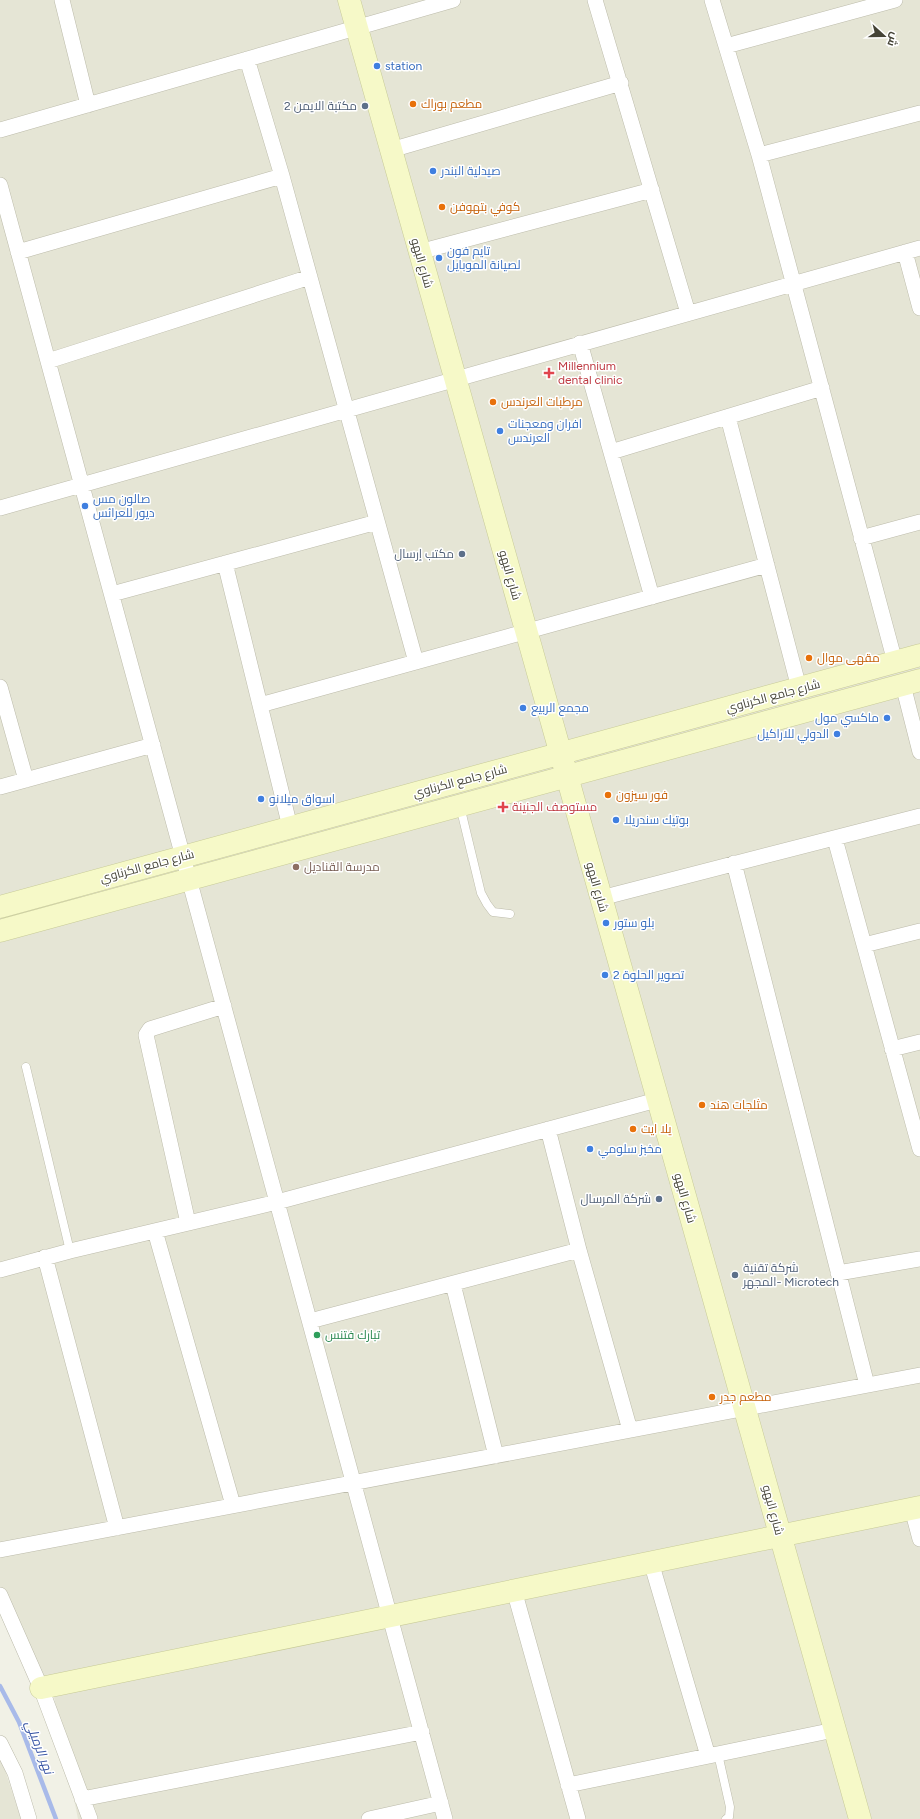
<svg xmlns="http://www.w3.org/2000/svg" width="920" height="1819" viewBox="0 0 920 1819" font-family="Figtree,Cairo,sans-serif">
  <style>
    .residential { fill: #e5e5d5 }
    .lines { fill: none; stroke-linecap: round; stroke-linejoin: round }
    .stream { stroke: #a8bae9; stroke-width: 4.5 }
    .lane-casing { stroke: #bcbbaa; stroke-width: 9 }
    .street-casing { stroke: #bcbbaa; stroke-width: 16 }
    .secondary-casing { stroke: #c7ca97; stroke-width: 23 }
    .lane { stroke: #fff; stroke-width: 8 }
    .street { stroke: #fff; stroke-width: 15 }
    .secondary { stroke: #f6f9c8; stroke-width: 22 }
    .shop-dot { fill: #3f7fe0; stroke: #fff; stroke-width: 1.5 }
    .food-dot { fill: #e8710a; stroke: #fff; stroke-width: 1.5 }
    .service-dot { fill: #5c6f8a; stroke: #fff; stroke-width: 1.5 }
    .health-dot { fill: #e0444e; stroke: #fff; stroke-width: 1.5 }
    .education-dot { fill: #8d6e63; stroke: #fff; stroke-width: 1.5 }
    .leisure-dot { fill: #2e9e5b; stroke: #fff; stroke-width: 1.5 }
    .labels { text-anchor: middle; stroke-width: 3; stroke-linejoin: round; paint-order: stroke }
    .shop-label { font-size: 12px; fill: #366cbe; stroke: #fff; text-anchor: start }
    .food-label { font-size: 12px; fill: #c56008; stroke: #fff; text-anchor: start }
    .service-label { font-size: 12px; fill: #4e5e75; stroke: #fff; text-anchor: end }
    .street-label { font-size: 12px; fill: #444336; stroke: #fff }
    .health-label { font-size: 12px; fill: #be3a42; stroke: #fff; text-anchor: start }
    .education-label { font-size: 12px; fill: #785e54; stroke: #fff; text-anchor: start }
    .leisure-label { font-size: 12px; fill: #27864d; stroke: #fff; text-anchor: start }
    .water-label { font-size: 13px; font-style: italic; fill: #3956a5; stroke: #fff }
  </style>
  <rect width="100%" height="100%" fill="#f1f1e6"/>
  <!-- residential -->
  <path class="residential" d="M0,0H920V1819H78L54,1697L0,1605Z
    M0,1755L21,1819H0Z"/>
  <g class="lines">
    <!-- stream -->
    <path class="stream" d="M0,1686L19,1722L56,1819"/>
    <!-- lane casing -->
    <g class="lane-casing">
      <path id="lane" d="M460,806L481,893L487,904L493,912L510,914
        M26,1067L70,1251
        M718,1754L730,1807L729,1817L726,1819"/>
    </g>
    <!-- street casing -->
    <g class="street-casing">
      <path id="street" d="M62,0L88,105
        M595,0L688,313
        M712,0L759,155L895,662
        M726,46L895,0
        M247,59L282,176L416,662
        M0,130L453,0
        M391,150L621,83
        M759,155L920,113
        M0,185L445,1819
        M18,252L282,176
        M419,252L652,190
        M905,252L920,308
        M580,343L652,597
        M48,361L310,277
        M728,417L799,688
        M611,452L822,388
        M0,508L920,248
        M861,538L920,522
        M225,563L290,827
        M112,594L377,522
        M903,685L920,752
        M0,687L26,780
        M260,705L767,565
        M0,787L153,745
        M835,839L920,1149
        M734,863L867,1385
        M601,898L920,816
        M864,945L920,931
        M892,1049L920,1042
        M548,1129L579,1250L630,1430
        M188,1223L146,1035L150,1029L224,1006
        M155,1231L233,1505
        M45,1257L117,1528
        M0,1270L70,1251L277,1202L657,1100
        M838,1273L920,1259
        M453,1284L496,1456
        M310,1321L579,1250
        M912,1509L920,1539
        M0,1550L920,1375
        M651,1562L708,1756
        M514,1590L578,1819
        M0,1595L41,1688L90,1819
        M0,1743L15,1773L29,1819
        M568,1785L834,1730
        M82,1799L422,1732
        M369,1819L441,1803"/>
    </g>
    <!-- secondary casing -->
    <g class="secondary-casing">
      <path id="secondary" d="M349,0L860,1819
        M0,907L920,655
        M0,931L920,680
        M41,1688L920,1507"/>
    </g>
    <!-- lane -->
    <use href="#lane" class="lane"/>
    <!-- street -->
    <use href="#street" class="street"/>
    <!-- secondary -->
    <use href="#secondary" class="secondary"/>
  </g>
  <!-- markers -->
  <g class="shop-dot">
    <circle cx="377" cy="66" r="4"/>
    <circle cx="433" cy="171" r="4"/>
    <circle cx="439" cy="258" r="4"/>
    <circle cx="500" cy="431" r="4"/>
    <circle cx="85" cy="506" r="4"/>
    <circle cx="523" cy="708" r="4"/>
    <circle cx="887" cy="718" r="4"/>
    <circle cx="837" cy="734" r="4"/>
    <circle cx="261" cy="799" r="4"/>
    <circle cx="616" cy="820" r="4"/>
    <circle cx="606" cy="923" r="4"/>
    <circle cx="605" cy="975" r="4"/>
    <circle cx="590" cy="1149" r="4"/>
  </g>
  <g class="food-dot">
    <circle cx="413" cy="104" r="4"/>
    <circle cx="442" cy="207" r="4"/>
    <circle cx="493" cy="402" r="4"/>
    <circle cx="809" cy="658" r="4"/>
    <circle cx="608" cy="795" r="4"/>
    <circle cx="702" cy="1105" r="4"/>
    <circle cx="633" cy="1129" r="4"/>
    <circle cx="712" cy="1397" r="4"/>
  </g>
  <g class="service-dot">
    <circle cx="365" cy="106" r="4"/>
    <circle cx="462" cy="554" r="4"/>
    <circle cx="659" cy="1199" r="4"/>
    <circle cx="735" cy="1275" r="4"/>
  </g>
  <g class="health-dot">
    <path d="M547 367h4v4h4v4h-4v4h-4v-4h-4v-4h4z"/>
    <path d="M501 801h4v4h4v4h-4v4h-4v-4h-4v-4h4z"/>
  </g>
  <circle class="education-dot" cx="296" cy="867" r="4"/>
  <circle class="leisure-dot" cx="317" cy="1335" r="4"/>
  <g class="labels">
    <!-- shop labels -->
    <g class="shop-label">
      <text x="385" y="70">station</text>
      <text x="441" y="175">صيدلية البندر</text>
      <text x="447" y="255">تايم فون<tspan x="447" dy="14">لصيانة الموبايل</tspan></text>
      <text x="508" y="428">افران ومعجنات<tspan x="508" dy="14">العرندس</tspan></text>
      <text x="93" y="503">صالون مس<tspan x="93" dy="14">ديور للعرائس</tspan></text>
      <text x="531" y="712">مجمع الربيع</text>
      <text x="879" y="722" text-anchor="end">ماكسي مول</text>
      <text x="829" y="738" text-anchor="end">الدولي للاراكيل</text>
      <text x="269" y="803">اسواق ميلانو</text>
      <text x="624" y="824">بوتيك سندريلا</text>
      <text x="614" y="927">بلو ستور</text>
      <text x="613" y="979">تصوير الحلوة 2</text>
      <text x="598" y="1153">مخبز سلومي</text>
    </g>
    <!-- food labels -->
    <g class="food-label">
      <text x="421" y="108">مطعم بوراك</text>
      <text x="450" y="211">كوفي بتهوفن</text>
      <text x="501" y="406">مرطبات العرندس</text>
      <text x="817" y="662">مقهى موال</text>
      <text x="616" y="799">فور سيزون</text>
      <text x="710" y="1109">مثلجات هند</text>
      <text x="641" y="1133">يلا ايت</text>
      <text x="720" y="1401">مطعم جدر</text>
    </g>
    <!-- service labels -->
    <g class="service-label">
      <text x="357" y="110">مكتبة الايمن 2</text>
      <text x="454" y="558">مكتب إرسال</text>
      <text x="651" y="1203">شركة المرسال</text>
      <text x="743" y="1272" text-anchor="start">شركة تقنية<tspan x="743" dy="14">المجهر- Microtech</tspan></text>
    </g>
    <!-- street labels -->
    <g class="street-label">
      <text transform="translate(422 263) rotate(74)" y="4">شارع البهو</text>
      <text transform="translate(510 575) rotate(74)" y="4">شارع البهو</text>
      <text transform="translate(773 696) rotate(-15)" y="4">شارع جامع الكرناوي</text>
      <text transform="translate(460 781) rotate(-15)" y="4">شارع جامع الكرناوي</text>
      <text transform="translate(147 866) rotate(-15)" y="4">شارع جامع الكرناوي</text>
      <text transform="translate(597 887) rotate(74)" y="4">شارع البهو</text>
      <text transform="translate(685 1198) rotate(74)" y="4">شارع البهو</text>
      <text transform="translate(773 1510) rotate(75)" y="4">شارع البهو</text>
    </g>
    <!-- health labels -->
    <g class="health-label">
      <text x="558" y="370">Millennium<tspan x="558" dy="14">dental clinic</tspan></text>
      <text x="512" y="811">مستوصف الجنينة</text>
    </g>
    <!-- education labels -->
    <g class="education-label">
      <text x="304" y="871">مدرسة القناديل</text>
    </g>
    <!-- leisure labels -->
    <g class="leisure-label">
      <text x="325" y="1339">تبارك فتنس</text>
    </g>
    <!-- water labels -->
    <g class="water-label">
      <text transform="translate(40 1747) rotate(69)" y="5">نهر الرميلي</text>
    </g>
  </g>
  <!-- north arrow -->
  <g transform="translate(884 36) rotate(111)" stroke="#ffffff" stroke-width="3" paint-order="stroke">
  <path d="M0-3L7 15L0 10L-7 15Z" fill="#444336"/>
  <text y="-6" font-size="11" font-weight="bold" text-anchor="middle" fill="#444336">ش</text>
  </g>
</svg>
